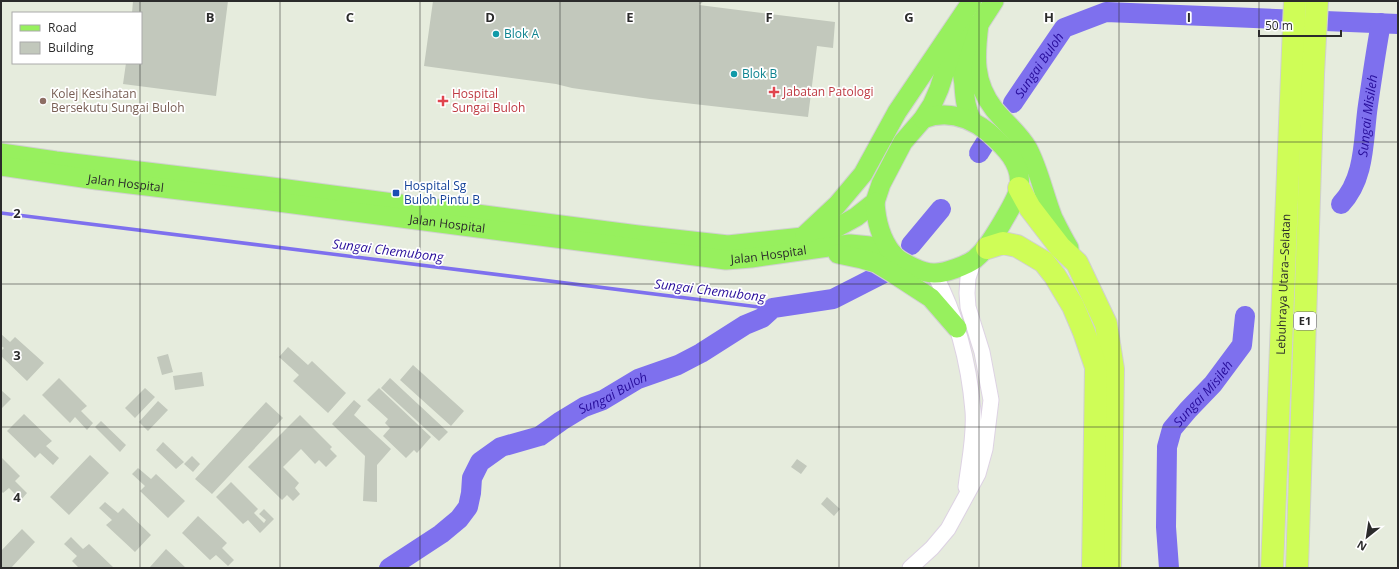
<svg xmlns="http://www.w3.org/2000/svg" width="1399" height="569" viewBox="0 0 1399 569" font-family="'Open Sans',sans-serif">
  <style>
    .lines { fill: none; stroke-linecap: round; stroke-linejoin: round }
    .stream { stroke: #7e70ee; stroke-width: 3.5 }
    .river { stroke: #7e70ee; stroke-width: 20 }
    .building { fill: #c2c8bc }
    .minor-casing { stroke: #ddd2e3; stroke-width: 17 }
    .major-casing { stroke: #d0d0d0; stroke-width: 21 }
    .highway-casing { stroke: #d0d0d0; stroke-width: 24 }
    .minor { stroke: #fff; stroke-width: 15 }
    .major { stroke: #97f05e; stroke-width: 19 }
    .highway { stroke: #cffd57; stroke-width: 22 }
    .grid { fill: none; stroke: #2b2b2b; stroke-width: 1; stroke-opacity: 0.55 }
    .culture-dot { fill: #0f9aa8; stroke: #fff; stroke-width: 1.5 }
    .health-dot { fill: #e0444e; stroke: #fff; stroke-width: 1.5 }
    .education-dot { fill: #8d6e63; stroke: #fff; stroke-width: 1.5 }
    .transit-dot { fill: #1a4fb4; stroke: #fff; stroke-width: 1.5 }
    .labels { text-anchor: middle; stroke-width: 3.5; stroke-linejoin: round; paint-order: stroke }
    .shield { fill: #fff; stroke: #6b6b6b; stroke-width: 1 }
    .shield-label { font-size: 11px; font-weight: bold; fill: #2b2b2b }
    .culture-label { font-size: 12px; fill: #0d838f; stroke: #fff; text-anchor: start }
    .health-label { font-size: 12px; fill: #be3a42; stroke: #fff; text-anchor: start }
    .education-label { font-size: 12px; fill: #785e54; stroke: #fff; text-anchor: start }
    .street-label { font-size: 12px; fill: #2b2b2b; stroke: #fff }
    .transit-label { font-size: 12px; fill: #164399; stroke: #fff; text-anchor: start }
    .water-label { font-size: 13px; font-style: italic; fill: #280e9b; stroke: #fff }
    .grid-label { font-size: 13px; text-anchor: middle; font-weight: bold; fill: #2b2b2b; stroke: #fff; stroke-width: 3.5; stroke-linejoin: round; paint-order: stroke }
  </style>
  <rect width="100%" height="100%" fill="#e6ecdd"/>
  <g class="lines">
    <!-- stream -->
    <path class="stream" d="M1,213L759,307L773,308"/>
    <!-- river -->
    <g class="river">
      <path id="s1" d="M1013,103L1064,28L1106,12L1398,24"/>
      <path d="M979,153L989,137"/>
      <path id="s2" d="M1341,204C1366,178 1363,138 1368,105C1372,78 1376,50 1381,23"/>
      <path d="M911,245L941,209"/>
      <path id="s3" d="M389,568L441,534L459,519L468,507L471,493L472,478L480,462L501,447L540,436L561,421L584,407L603,400L638,379L678,365L701,353L745,325L762,318L773,308L833,299L884,273"/>
      <path id="s4" d="M1169,568L1166,527L1167,447L1172,429L1188,410L1213,384L1242,345L1245,316"/>
    </g>
  </g>
  <!-- building -->
  <path class="building" d="M133,1H228L216,96L123,84L126,63H141V13H132Z
    M433,1H704L699,5L835,22L833,48L817,46L808,117L650,99L572,88L556,84L424,66Z
    M1,334L10,342L15,337L44,363L27,381L1,356V351L4,348L1,346Z
    M288,347L308,365L312,361L346,393L328,413L293,381L299,375L279,357Z
    M168,354L173,372L162,375L157,357Z
    M413,365L464,411L451,426L400,380Z
    M202,372L204,386L175,390L173,376Z
    M59,378L87,406L81,411L93,423L87,430L75,417L70,423L42,395Z
    M390,378L448,432L439,441L381,388Z
    M145,388L155,397L135,418L125,408Z
    M379,388L431,437L417,453L414,450L406,458L383,436L390,428L385,423L388,419L367,400Z
    M1,390L11,399L1,409Z
    M354,400L361,406L354,415L391,449L377,465V502L363,501L365,456L332,424Z
    M158,401L168,410L148,431L139,422Z
    M266,402L283,418L212,494L195,479Z
    M24,414L52,441L46,446L59,458L53,465L40,453L35,458L7,431Z
    M300,415L332,447L330,449L337,456L326,467L319,460L315,464L301,449L283,467L299,483L295,488L300,494L293,501L287,495L282,500L248,467Z
    M101,421L126,445L120,452L95,427Z
    M163,442L184,462L176,469L156,450Z
    M90,455L109,473L69,515L50,497Z
    M192,456L200,464L193,472L184,464Z
    M1,457L20,476L15,481L27,493L21,500L9,488L3,493L1,491Z
    M797,459L807,466L801,474L791,467Z
    M138,468L151,479L156,474L185,501L168,518L140,491L145,486L132,474Z
    M231,482L258,509L254,513L264,523L266,520L259,514L264,509L274,519L260,533L248,520L243,524L216,497Z
    M827,497L840,509L834,516L821,504Z
    M105,502L118,513L123,508L151,535L135,552L106,525L112,520L99,508Z
    M198,516L227,543L222,548L234,560L228,566L216,555L210,560L182,533Z
    M22,529L35,542L11,568H1V551Z
    M71,537L83,549L89,544L114,568H79L72,561L77,556L64,544Z
    M166,549L186,568H151L150,567Z"/>
  <g class="lines">
    <!-- minor casing -->
    <g class="minor-casing">
      <path id="minor" d="M934,273C957,316 969,363 973,411C975,436 969,462 966,487
        M910,568L932,548L948,529L978,474L985,449L991,400L982,352L968,307L967,293L968,278L974,260"/>
    </g>
    <!-- major casing -->
    <g class="major-casing">
      <g id="major">
        <path d="M979,24C975,56 973,82 994,109C1005,123 1019,133 1028,149C1039,170 1044,195 1053,218C1058,228 1063,238 1069,248"/>
        <path d="M972,121C966,108 965,100 964,86C964,81 962,75 962,70C963,44 981,22 994,1"/>
        <path d="M1,153L56,161L264,186L638,235L728,245L803,237L836,228L856,217L875,202L881,184L903,142L923,119L932,105L939,89L963,15"/>
        <path id="s5" d="M1,166L97,180L246,198L726,260L751,258L850,244L870,246L893,254"/>
        <path d="M875,202C876,220 881,239 892,253C899,262 924,274 935,273C946,273 967,265 975,259C987,249 994,236 1002,223C1007,214 1018,197 1019,187C1023,164 1004,146 988,132C969,117 946,110 923,119"/>
        <path d="M805,235L837,205L863,174L897,112L972,1"/>
        <path d="M838,254L862,259L876,263L894,274L931,298L957,328"/>
      </g>
    </g>
    <!-- highway casing -->
    <g class="highway-casing">
      <g id="highway">
        <path d="M1019,188L1030,208L1043,225L1060,247L1077,263L1106,324L1113,369L1110,568"/>
        <path d="M987,248L1003,243L1017,246L1044,262L1055,276L1073,306L1084,332L1096,367L1093,568"/>
        <path id="s6" d="M1272,568L1295,1"/>
        <path d="M1297,568L1313,74L1317,1"/>
      </g>
    </g>
    <!-- minor -->
    <use href="#minor" class="minor"/>
    <!-- major -->
    <use href="#major" class="major"/>
    <!-- highway -->
    <use href="#highway" class="highway"/>
  </g>
  <!-- grid -->
  <path class="grid" d="M140,1V13M280,1V568M420,1V568M560,1V568M700,1V568M839,1V568M979,1V568M1119,1V568M1259,1V568M140,63V568M1,142H1398M1,284H1398M1,427H1398"/>
  <!-- markers -->
  <g class="culture-dot">
    <circle cx="496" cy="34" r="4"/>
    <circle cx="734" cy="74" r="4"/>
  </g>
  <g class="health-dot">
    <path d="M772 86h4v4h4v4h-4v4h-4v-4h-4v-4h4z"/>
    <path d="M441 95h4v4h4v4h-4v4h-4v-4h-4v-4h4z"/>
  </g>
  <circle class="education-dot" cx="43" cy="101" r="4"/>
  <rect class="transit-dot" x="392" y="189" width="8" height="8" rx="2"/>
  <g class="labels">
    <!-- shield labels -->
    <rect class="shield" x="1294" y="312" width="22" height="18" rx="3"/>
    <g class="shield-label">
      <text x="1305" y="325">E1</text>
    </g>
    <!-- culture labels -->
    <g class="culture-label">
      <text x="504" y="38">Blok A</text>
      <text x="742" y="78">Blok B</text>
    </g>
    <!-- health labels -->
    <g class="health-label">
      <text x="783" y="96">Jabatan Patologi</text>
      <text x="452" y="98">Hospital<tspan x="452" dy="14">Sungai Buloh</tspan></text>
    </g>
    <!-- education labels -->
    <g class="education-label">
      <text x="51" y="98">Kolej Kesihatan<tspan x="51" dy="14">Bersekutu Sungai Buloh</tspan></text>
    </g>
    <!-- street labels -->
    <g class="street-label">
      <text dy="4" stroke="none"><textPath href="#s5" startOffset="126">Jalan Hospital</textPath></text>
      <text dy="4" stroke="none"><textPath href="#s5" startOffset="450">Jalan Hospital</textPath></text>
      <text dy="4" stroke="none"><textPath href="#s5" startOffset="774">Jalan Hospital</textPath></text>
      <text dy="4" stroke="none"><textPath href="#s6" startOffset="284">Lebuhraya Utara–Selatan</textPath></text>
    </g>
    <!-- transit labels -->
    <g class="transit-label">
      <text x="404" y="190">Hospital Sg<tspan x="404" dy="14">Buloh Pintu B</tspan></text>
    </g>
    <!-- water labels -->
    <g class="water-label">
      <text dy="5" stroke="none"><textPath href="#s1" startOffset="46">Sungai Buloh</textPath></text>
      <text dy="5" stroke="none"><textPath href="#s2" startOffset="94">Sungai Misileh</textPath></text>
      <text transform="translate(388 250) rotate(7)" y="5">Sungai Chemubong</text>
      <text transform="translate(710 290) rotate(7)" y="5">Sungai Chemubong</text>
      <text dy="5" stroke="none"><textPath href="#s3" startOffset="299">Sungai Buloh</textPath></text>
      <text dy="5" stroke="none"><textPath href="#s4" startOffset="187">Sungai Misileh</textPath></text>
    </g>
  </g>
  <g class="grid-label">
    <text x="210" y="22">B</text>
    <text x="350" y="22">C</text>
    <text x="490" y="22">D</text>
    <text x="630" y="22">E</text>
    <text x="769" y="22">F</text>
    <text x="909" y="22">G</text>
    <text x="1049" y="22">H</text>
    <text x="1189" y="22">I</text>
    <text x="17" y="218">2</text>
    <text x="17" y="360">3</text>
    <text x="17" y="502">4</text>
  </g>
  <!-- border -->
  <rect width="1399" height="569" fill="none" stroke="#2b2b2b" stroke-width="4"/>
  <!-- legend -->
  <rect x="12" y="12" width="130" height="52" fill="#ffffff" stroke="#aaaaaa"/>
  <rect x="20" y="25" width="20" height="6" fill="#97f05e" stroke="#aaaaaa"/>
  <text x="48" y="32" font-size="12" fill="#2b2b2b">Road</text>
  <rect x="20" y="42" width="20" height="12" fill="#c2c8bc" stroke="#aaaaaa"/>
  <text x="48" y="52" font-size="12" fill="#2b2b2b">Building</text>
  <!-- north arrow -->
  <g transform="translate(1367 537) rotate(210)" stroke="#ffffff" stroke-width="3" paint-order="stroke">
  <path d="M0-3L7 15L0 10L-7 15Z" fill="#2b2b2b"/>
  <text y="-6" font-size="11" font-weight="bold" text-anchor="middle" fill="#2b2b2b">N</text>
  </g>
  <!-- scale -->
  <path d="M1259 30v6h82v-6" fill="none" stroke="#2b2b2b" stroke-width="2"/>
  <text x="1265" y="30" font-size="12" fill="#2b2b2b" stroke="#ffffff" stroke-width="3" paint-order="stroke">50 m</text>
</svg>
